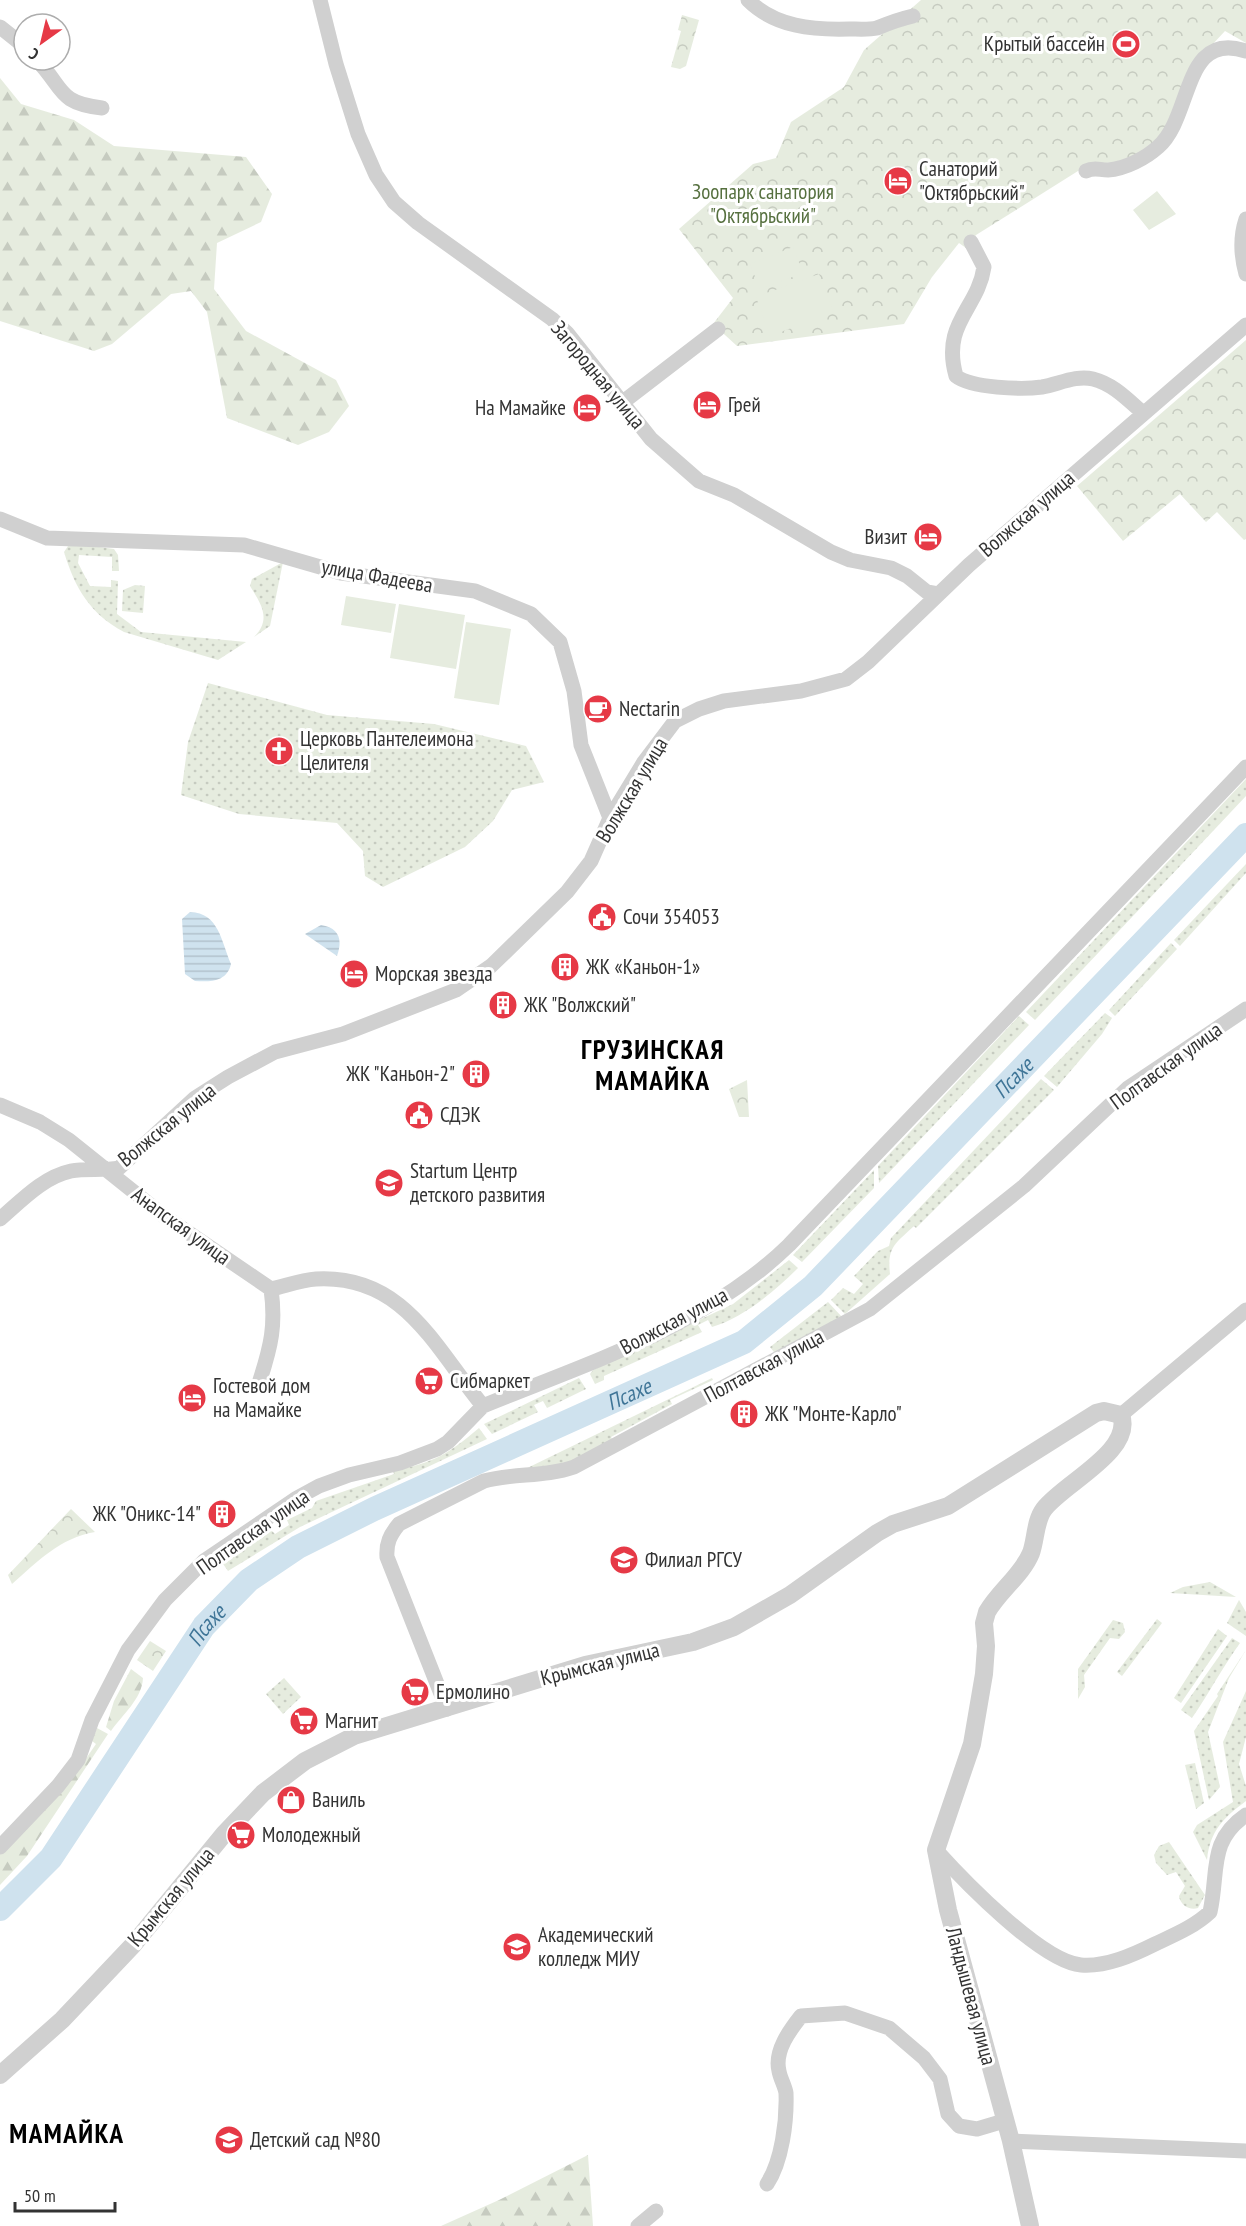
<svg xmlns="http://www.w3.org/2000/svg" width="1246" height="2226" viewBox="0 0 1246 2226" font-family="'PT Sans Narrow',sans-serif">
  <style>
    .grass { fill: url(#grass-dots) }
    .forest { fill: url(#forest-firs) }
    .park { fill: url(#park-crowns) }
    .pitch { fill: #e6ecdf }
    .water { fill: url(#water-rules) }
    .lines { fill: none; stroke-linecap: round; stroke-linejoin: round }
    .river { stroke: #cfe2ee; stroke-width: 24 }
    .minor { stroke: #d0d0d0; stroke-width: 15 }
    .tertiary { stroke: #d0d0d0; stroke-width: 18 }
    .labels { text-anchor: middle; stroke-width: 6; stroke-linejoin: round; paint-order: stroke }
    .poi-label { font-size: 21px; fill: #333; stroke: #fff; text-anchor: start }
    .park-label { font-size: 21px; fill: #56703f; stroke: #fff }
    .street-label { font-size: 21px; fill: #333; stroke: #fff }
    .water-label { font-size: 22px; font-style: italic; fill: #3f7597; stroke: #fff }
    .district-label { font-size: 27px; font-weight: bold; letter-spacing: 1.5px; fill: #000; stroke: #fff }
  </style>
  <defs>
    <pattern id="grass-dots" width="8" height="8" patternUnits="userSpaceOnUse" patternTransform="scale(1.5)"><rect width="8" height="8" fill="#e6ecdf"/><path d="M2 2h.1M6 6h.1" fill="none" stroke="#c6cbc0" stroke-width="1.8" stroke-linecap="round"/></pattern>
    <pattern id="forest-firs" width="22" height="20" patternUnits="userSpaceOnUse" patternTransform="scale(1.5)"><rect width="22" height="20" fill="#e6ecdf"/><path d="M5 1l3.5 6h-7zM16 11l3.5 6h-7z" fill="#c6cbc0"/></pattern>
    <pattern id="park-crowns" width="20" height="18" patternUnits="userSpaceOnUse" patternTransform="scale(1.5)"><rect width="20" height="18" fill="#e6ecdf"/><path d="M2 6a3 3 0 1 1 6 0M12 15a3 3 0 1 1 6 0" fill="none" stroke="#c6cbc0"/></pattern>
    <pattern id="water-rules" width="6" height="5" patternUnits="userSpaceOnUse" patternTransform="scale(1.5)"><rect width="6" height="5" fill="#cfe2ee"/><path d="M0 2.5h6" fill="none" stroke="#b2c2cd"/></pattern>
  </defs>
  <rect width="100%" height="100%" fill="#fff"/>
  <!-- grass -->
  <path class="grass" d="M70,543L114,549L118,555L119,571H112V557L79,555L78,563L90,586L111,587V580L118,581L117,614L141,632L246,642L218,660L124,632C90,614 75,588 64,552Z
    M283,562L270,626L254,637C272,619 261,604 250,586L252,579Z
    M135,585L145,586L143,613L122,611L123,590Z
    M208,683L327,715L434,724L526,746L544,782L512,790L493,821L465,847L383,887L365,876L363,851L337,823L239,814L181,795L188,742Z
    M1246,779V796L1035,1020L1026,1012Z
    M1246,864V873L1180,946L1174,940Z
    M1171,943L1177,949L1115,1016L1109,1010Z
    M1105,1013L1112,1018L1102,1034L1057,1087L1044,1076Z
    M1019,1016L1029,1025L879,1183L878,1166Z
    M1041,1079L1054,1090L916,1228L914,1226C895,1244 887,1247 890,1274L845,1314L831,1300L843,1288L854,1294L863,1284L854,1276L878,1251L889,1246L891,1238Z
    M874,1170V1188L802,1262L793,1255Z
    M789,1260L798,1268C775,1291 743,1318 712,1327L708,1320L698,1325L702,1332L604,1376V1380L595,1384L590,1374L593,1370L733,1304Z
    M828,1302L842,1317L777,1356L770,1347Z
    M579,1378L586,1389L547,1408L543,1401L534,1405L538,1412L492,1434L484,1424Z
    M712,1378L713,1380L670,1400L672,1404L611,1437L614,1442L561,1466L517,1473Z
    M479,1428L487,1439L300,1527L228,1571L221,1561L252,1540L261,1539L271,1530L275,1534L289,1525L287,1520L312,1508L316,1501L394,1474L393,1471C435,1462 447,1455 479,1428Z
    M1210,1582L1236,1597L1170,1593L1183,1587Z
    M1239,1600L1246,1612V1636L1227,1623Z
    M1157,1619L1162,1623L1122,1676L1117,1672Z
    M1113,1620L1123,1623L1125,1632L1119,1639L1110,1638L1084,1675L1085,1687L1078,1699V1669Z
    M1218,1629L1227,1636L1181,1703L1174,1698Z
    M1232,1638L1240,1643C1220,1671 1210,1692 1192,1718L1181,1710Z
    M1246,1650L1229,1678L1208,1732L1220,1787L1209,1800L1194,1731L1218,1696L1217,1694Z
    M284,1678L301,1697L283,1714L266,1694Z
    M1246,1691V1737L1239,1764L1246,1786V1801C1223,1818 1210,1831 1207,1860L1193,1832L1197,1825L1233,1802L1223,1742Z
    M1195,1763L1204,1803L1196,1809L1185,1765Z
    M1169,1842L1205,1895L1198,1908C1190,1911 1180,1905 1179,1896L1185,1886L1176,1872L1167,1875L1156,1863L1154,1855L1159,1846Z"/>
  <!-- forest -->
  <path class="forest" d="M0,78L21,104L74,120L114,146L246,157L272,194L261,222L217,243L214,289L246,331L336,380L349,406L329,432L298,445L227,418L207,312L191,291L171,294L112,344L94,351L0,321Z
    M131,1669L143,1678C142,1699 122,1715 111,1731L106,1727L114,1701Z
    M97,1728L108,1734L27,1856L0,1885V1853L85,1760L96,1744L92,1741Z
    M588,2155L593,2226H441L499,2200Z"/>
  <!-- park -->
  <path class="park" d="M921,0H1246V43L1225,31L1198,60L1163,134L1144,151L1118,162L1092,164L1078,171L976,235L966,248L959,243L932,277L904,324L737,346L713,324L733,298L679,229L753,164L776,158L791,122L844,87L864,50Z
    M682,15L699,20L686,66L680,69L671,67L681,31L678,30Z
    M1246,340V539L1244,540L1217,512L1206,522L1180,494L1123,541L1077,486Z
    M747,1080L749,1117H739L729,1089Z
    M71,1509L95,1532C60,1538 38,1561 12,1584L8,1575Z
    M150,1641L166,1651L153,1671L137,1660Z"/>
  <!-- pitch -->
  <path class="pitch" d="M1157,191L1176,214L1149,230L1133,210Z
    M793,247L803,273L760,289L750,264Z
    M819,274L834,312L770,336L756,297Z
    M346,596L396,604L391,633L341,625Z
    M399,604L465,615L456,669L390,658Z
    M466,622L511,629L499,705L454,698Z"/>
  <!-- water -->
  <path class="water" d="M190,912C219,913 221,941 231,964C227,982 210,982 195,981L185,974L182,919Z
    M321,925C339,928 343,939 337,956L305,934Z"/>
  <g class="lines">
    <!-- river -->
    <path class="river" id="s1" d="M0,1909L51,1858L204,1626L249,1580L298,1547L374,1509L744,1342L813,1286L1246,835"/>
    <!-- minor -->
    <path class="minor" d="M320,0L336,64L358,134L376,175L394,202L418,223L552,319L567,333L651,439L699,481L734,495L831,552L850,560L891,568L907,576L927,592L938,594
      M748,0C775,27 813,30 849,29C857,29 869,30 877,28C889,23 900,19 913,16
      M0,27L24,46
      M37,60C64,88 57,103 102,108
      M1086,171C1094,167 1099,170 1108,170C1125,169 1146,158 1158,147C1193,117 1182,30 1246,51
      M1246,219C1240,237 1241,256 1246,274
      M971,242L984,267C978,309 941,323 956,376C971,388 1022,390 1042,387C1059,384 1076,375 1093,379C1113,384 1127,399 1143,413
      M623,402L718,329
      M0,519L47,538L244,545L341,573L475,591L531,614L560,642L574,691L581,745L610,818
      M0,1105L40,1122L69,1140L164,1216L271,1289
      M0,1219C21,1201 43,1177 71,1171C86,1168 103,1171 119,1168L195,1098L228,1077L275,1052L343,1034L456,990L491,966L567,892L591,861L610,818L644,762L675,721L699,709L724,701L801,691L846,679L868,662L969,565L1246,325
      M271,1289C285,1286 301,1280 316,1279C404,1274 435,1348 483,1406C588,1363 706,1326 789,1245L1246,767
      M260,1380C271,1346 276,1325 271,1289
      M1121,1415L1246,1310
      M447,1709L387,1557C386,1543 390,1535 399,1524L484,1481C514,1473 545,1477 574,1467L870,1309L1024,1186L1128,1088L1246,1009
      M0,1847L58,1786L78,1760L92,1720L128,1650L165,1600L204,1561L297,1498L319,1486L349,1475L400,1463L437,1449L448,1442L483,1406
      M936,1850C963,1880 1042,1962 1081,1965C1106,1967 1133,1955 1155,1944C1174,1935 1194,1927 1210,1912C1219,1871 1208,1841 1246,1815
      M1011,2141L1246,2151
      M767,2184C782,2161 787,2121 786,2093C785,2086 780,2078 779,2071C774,2051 790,2030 801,2016L845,2013L889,2028L924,2058L940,2079L948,2114L959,2126L977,2129L1004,2121
      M638,2226L656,2211"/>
    <!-- tertiary -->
    <path class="tertiary" d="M0,2075L62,2020L133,1945L224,1834L263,1793L305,1761L354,1736L585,1665L693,1642L734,1627L790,1595L877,1533L893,1524L948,1506L1096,1413L1104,1411L1121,1415C1134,1451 1064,1483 1044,1509C1035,1521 1036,1539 1031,1553C1022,1575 999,1591 987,1612L984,1623L986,1646L984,1674L972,1744L936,1850L948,1910L1011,2141L1030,2226"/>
  </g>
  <!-- icons -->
  <defs>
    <g id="stadium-disc" transform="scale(1.5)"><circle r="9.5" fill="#e63946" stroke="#fff"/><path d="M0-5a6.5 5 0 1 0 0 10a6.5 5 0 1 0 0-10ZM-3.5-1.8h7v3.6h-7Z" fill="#fff"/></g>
    <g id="hotel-disc" transform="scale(1.5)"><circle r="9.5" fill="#e63946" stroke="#fff"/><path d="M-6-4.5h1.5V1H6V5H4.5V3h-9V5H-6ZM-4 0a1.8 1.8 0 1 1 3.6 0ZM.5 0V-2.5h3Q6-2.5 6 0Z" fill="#fff"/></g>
    <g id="cafe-disc" transform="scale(1.5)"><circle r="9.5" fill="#e63946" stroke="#fff"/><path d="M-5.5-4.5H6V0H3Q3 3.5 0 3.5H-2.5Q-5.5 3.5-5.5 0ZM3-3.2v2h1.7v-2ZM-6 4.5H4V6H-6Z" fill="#fff"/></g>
    <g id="church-disc" transform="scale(1.5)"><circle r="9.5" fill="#e63946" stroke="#fff"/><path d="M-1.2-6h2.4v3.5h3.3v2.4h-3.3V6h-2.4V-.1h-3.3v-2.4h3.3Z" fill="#fff"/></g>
    <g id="civic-disc" transform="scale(1.5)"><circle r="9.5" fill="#e63946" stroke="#fff"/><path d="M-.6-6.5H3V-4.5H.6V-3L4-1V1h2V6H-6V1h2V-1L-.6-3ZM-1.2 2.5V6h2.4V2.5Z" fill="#fff"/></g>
    <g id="building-disc" transform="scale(1.5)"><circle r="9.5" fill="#e63946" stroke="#fff"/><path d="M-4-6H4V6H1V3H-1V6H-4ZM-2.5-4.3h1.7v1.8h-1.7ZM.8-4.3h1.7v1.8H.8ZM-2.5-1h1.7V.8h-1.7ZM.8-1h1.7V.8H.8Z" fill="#fff"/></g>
    <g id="school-disc" transform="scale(1.5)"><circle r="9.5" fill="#e63946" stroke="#fff"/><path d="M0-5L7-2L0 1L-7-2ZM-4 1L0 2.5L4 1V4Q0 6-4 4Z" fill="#fff"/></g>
    <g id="supermarket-disc" transform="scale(1.5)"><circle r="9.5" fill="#e63946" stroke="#fff"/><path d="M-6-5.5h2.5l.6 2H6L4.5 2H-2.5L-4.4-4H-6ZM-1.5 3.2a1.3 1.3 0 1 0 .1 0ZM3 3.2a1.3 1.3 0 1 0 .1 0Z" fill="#fff"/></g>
    <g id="university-disc" transform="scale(1.5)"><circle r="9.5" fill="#e63946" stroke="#fff"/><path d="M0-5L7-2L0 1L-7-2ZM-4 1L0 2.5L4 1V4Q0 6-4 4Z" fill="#fff"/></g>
    <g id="shop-disc" transform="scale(1.5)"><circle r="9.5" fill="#e63946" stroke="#fff"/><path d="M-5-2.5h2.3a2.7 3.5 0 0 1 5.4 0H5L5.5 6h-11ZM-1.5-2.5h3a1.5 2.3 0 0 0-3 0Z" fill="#fff"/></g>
  </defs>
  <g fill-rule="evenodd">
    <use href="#stadium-disc" x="1126" y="44"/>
    <use href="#hotel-disc" x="898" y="181"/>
    <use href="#hotel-disc" x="707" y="405"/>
    <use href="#hotel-disc" x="587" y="408"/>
    <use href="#hotel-disc" x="928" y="537"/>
    <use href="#cafe-disc" x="598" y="709"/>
    <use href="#church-disc" x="279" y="751"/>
    <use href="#civic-disc" x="602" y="917"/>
    <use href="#building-disc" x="565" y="967"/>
    <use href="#hotel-disc" x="354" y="974"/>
    <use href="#building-disc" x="503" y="1005"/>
    <use href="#building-disc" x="476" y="1074"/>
    <use href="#civic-disc" x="419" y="1115"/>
    <use href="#school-disc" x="389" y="1183"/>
    <use href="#supermarket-disc" x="429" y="1381"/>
    <use href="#hotel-disc" x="192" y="1398"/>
    <use href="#building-disc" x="744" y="1414"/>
    <use href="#building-disc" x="222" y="1514"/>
    <use href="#university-disc" x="624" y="1560"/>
    <use href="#supermarket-disc" x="415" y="1692"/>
    <use href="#supermarket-disc" x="304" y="1721"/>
    <use href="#shop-disc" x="291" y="1800"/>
    <use href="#supermarket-disc" x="241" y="1835"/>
    <use href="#university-disc" x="517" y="1947"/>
    <use href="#school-disc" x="229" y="2140"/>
  </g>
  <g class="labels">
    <!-- poi labels -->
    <g class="poi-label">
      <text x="1105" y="51" text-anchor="end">Крытый бассейн</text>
      <text x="919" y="176">Санаторий<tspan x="919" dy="24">"Октябрьский"</tspan></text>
      <text x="728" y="412">Грей</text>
      <text x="566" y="415" text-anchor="end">На Мамайке</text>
      <text x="907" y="544" text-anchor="end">Визит</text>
      <text x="619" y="716">Nectarin</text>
      <text x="300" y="746">Церковь Пантелеимона<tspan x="300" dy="24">Целителя</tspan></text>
      <text x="623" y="924">Сочи 354053</text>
      <text x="586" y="974">ЖК «Каньон-1»</text>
      <text x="375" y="981">Морская звезда</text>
      <text x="524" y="1012">ЖК "Волжский"</text>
      <text x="455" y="1081" text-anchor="end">ЖК "Каньон-2"</text>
      <text x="440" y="1122">СДЭК</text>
      <text x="410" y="1178">Startum Центр<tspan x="410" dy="24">детского развития</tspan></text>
      <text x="450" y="1388">Сибмаркет</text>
      <text x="213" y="1393">Гостевой дом<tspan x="213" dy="24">на Мамайке</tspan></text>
      <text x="765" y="1421">ЖК "Монте-Карло"</text>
      <text x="201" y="1521" text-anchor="end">ЖК "Оникс-14"</text>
      <text x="645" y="1567">Филиал РГСУ</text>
      <text x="436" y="1699">Ермолино</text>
      <text x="325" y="1728">Магнит</text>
      <text x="312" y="1807">Ваниль</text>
      <text x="262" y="1842">Молодежный</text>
      <text x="538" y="1942">Академический<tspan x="538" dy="24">колледж МИУ</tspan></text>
      <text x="250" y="2147">Детский сад №80</text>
    </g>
    <!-- park labels -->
    <g class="park-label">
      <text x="763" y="199">Зоопарк санатория<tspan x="763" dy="24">"Октябрьский"</tspan></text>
    </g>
    <!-- street labels -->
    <g class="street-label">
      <text transform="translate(598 375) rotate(50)" y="7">Загородная улица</text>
      <text transform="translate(1027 514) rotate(-41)" y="7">Волжская улица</text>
      <text transform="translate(377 576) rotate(10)" y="7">улица Фадеева</text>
      <text transform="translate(632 790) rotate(-59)" y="7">Волжская улица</text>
      <text transform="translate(1166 1066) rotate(-36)" y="7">Полтавская улица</text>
      <text transform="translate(167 1125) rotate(-39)" y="7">Волжская улица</text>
      <text transform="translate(181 1226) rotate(36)" y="7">Анапская улица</text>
      <text transform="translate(674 1321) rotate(-28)" y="7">Волжская улица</text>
      <text transform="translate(764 1366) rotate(-28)" y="7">Полтавская улица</text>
      <text transform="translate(253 1532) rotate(-35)" y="7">Полтавская улица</text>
      <text transform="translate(600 1664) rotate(-14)" y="7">Крымская улица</text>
      <text transform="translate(171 1897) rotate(-50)" y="7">Крымская улица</text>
      <text transform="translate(971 1996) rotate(75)" y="7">Ландышевая улица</text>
    </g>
    <!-- water labels -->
    <g class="water-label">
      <text dy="8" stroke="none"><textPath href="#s1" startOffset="1342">Псахе</textPath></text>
      <text dy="8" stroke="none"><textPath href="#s1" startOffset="838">Псахе</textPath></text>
      <text dy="8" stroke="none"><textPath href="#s1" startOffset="352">Псахе</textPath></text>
    </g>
    <!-- district labels -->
    <g class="district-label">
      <text x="653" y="1059">ГРУЗИНСКАЯ<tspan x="653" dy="31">МАМАЙКА</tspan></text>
      <text x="67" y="2143">МАМАЙКА</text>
    </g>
  </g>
  <!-- north arrow -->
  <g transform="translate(42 42) rotate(214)"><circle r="28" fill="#ffffff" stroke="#adadad" stroke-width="1.5"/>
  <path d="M0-4.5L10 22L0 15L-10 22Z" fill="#e63946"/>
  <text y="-9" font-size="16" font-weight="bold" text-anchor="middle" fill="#333333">С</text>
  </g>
  <!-- scale -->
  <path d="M15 2202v9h100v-9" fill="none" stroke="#333333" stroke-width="3"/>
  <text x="24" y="2202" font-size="18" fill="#333333" stroke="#ffffff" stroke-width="4.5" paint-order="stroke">50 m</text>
</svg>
